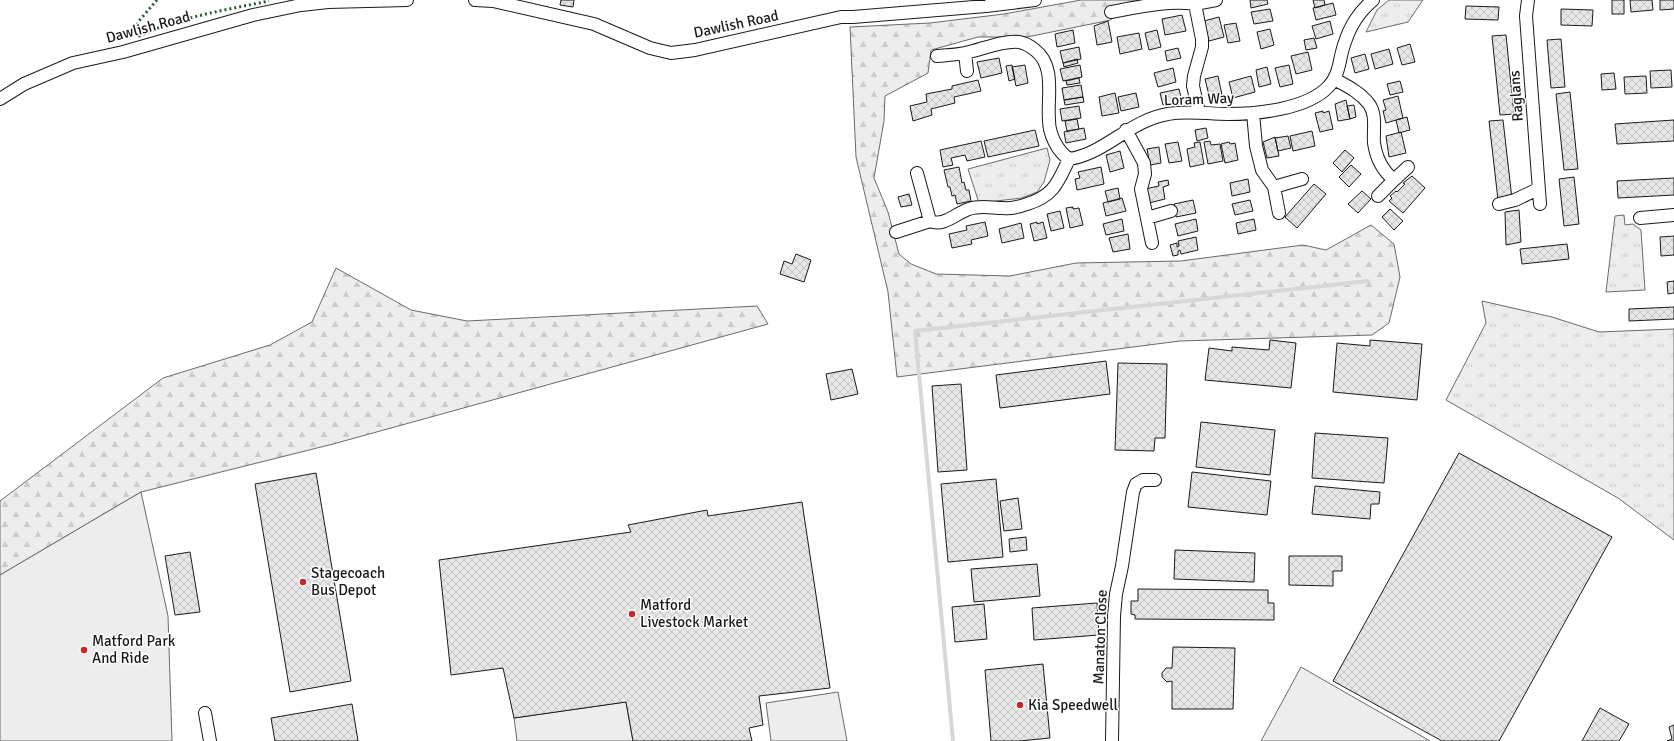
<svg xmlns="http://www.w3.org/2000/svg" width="1674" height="741" viewBox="0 0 1674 741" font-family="Signika,sans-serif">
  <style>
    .grass { fill: url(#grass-tufts); stroke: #6a6a6a }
    .forest { fill: url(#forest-firs); stroke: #6a6a6a }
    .built { fill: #ededed; stroke: #6a6a6a }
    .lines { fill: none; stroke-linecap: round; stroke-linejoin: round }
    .stream { stroke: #d7d7d7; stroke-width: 4 }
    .building { fill: url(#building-cross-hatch); stroke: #1a1a1a }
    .street-casing { stroke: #1a1a1a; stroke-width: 14 }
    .street { stroke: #fff; stroke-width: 12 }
    .hedge { stroke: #2b5a34; stroke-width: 3; stroke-dasharray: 2 3; stroke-linecap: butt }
    .poi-dot { fill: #c62828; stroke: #fff; stroke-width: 1.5 }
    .labels { text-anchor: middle; stroke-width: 3; stroke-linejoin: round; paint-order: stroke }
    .street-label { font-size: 15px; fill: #1a1a1a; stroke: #fff }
    .poi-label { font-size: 15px; fill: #1a1a1a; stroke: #fff; text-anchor: start }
  </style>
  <defs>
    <pattern id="grass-tufts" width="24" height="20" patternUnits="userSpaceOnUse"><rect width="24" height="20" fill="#ededed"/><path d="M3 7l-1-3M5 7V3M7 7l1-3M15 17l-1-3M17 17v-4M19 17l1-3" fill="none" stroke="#cbcbcb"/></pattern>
    <pattern id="forest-firs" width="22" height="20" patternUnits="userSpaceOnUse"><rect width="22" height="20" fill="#ededed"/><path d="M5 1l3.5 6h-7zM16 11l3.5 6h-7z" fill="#cbcbcb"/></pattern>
    <pattern id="building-cross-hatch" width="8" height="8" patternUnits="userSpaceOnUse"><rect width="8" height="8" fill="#e6e6e6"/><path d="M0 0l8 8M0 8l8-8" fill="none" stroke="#c5c5c5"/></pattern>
  </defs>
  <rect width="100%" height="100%" fill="#fff"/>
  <!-- grass -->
  <path class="grass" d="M1389,0H1423L1408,22L1366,32L1377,10Z
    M1047,148L1050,160L1044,182L1037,192L1022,198L979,203L968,169Z
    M1624,215L1625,225L1633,224L1641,230L1645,290L1606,292L1615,216Z
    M1482,301L1552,317L1599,332L1674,329V540L1618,498L1446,400L1486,323Z"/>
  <!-- forest -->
  <path class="forest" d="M1081,0H1141L1115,6L1111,20L1027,37H978L931,50L928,73L885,96L884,121L874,178L888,212L899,254L911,264L936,274L1010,276L1076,263L1181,261L1303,245L1326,250L1371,225L1394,244L1400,277L1389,323L1372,335L1180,341L897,377L888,292L856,157L850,27L930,23L1004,14Z
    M336,268L411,310L467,321L757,306L768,324L333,444L141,492L0,575V501L163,378L270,345L312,322Z"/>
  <!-- built -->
  <path class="built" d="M141,492L168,616L172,741H0V575Z
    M1301,667L1430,741H1261Z
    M838,692L847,741H771L766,703Z
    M626,702L633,741H517L514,718Z"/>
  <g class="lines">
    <!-- stream -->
    <path class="stream" d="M953,741L915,331L1368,281"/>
  </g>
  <!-- building -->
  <path class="building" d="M561,0H574L573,7L560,5Z
    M1250,0H1267L1268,4L1251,8Z
    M1313,0H1324L1325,5L1315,8Z
    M1612,0H1624V14H1612Z
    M1630,0H1652L1653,10L1631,12Z
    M1660,0H1674V9L1660,10Z
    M1333,3L1336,15L1316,20L1313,8Z
    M1466,6L1499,7L1498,20L1465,19Z
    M1270,9L1273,21L1254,24L1251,12Z
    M1561,9L1593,10L1592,26L1561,25Z
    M1182,15L1186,31L1165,35L1162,19Z
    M1219,17L1224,37L1209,41L1204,21Z
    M1108,21L1112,42L1097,45L1094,26Z
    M1330,21L1333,34L1316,39L1312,26Z
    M1236,23L1240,41L1228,43L1224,25Z
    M1270,29L1274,45L1261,49L1257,32Z
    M1073,30L1075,43L1057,47L1055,34Z
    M1157,30L1161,47L1149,50L1145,33Z
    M1139,33L1142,49L1120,54L1117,37Z
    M1506,35L1514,114L1500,115L1492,36Z
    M1314,38L1317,48L1306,50L1304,40Z
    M1561,39L1565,87L1551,88L1547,40Z
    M1410,44L1415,62L1402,65L1397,48Z
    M1079,47L1081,59L1063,63L1060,51Z
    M1178,48L1181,58L1167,61L1165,51Z
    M1389,49L1393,64L1375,69L1371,54Z
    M1308,52L1312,70L1296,74L1291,56Z
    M1365,54L1369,69L1355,73L1351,58Z
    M999,58L1002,73L981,78L977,62Z
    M1077,59L1078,63L1064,67L1063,63Z
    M1012,65L1015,79L1009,81L1006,66Z
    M1025,65L1028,83L1016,86L1012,67Z
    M1080,65L1082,77L1063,81L1060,69Z
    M1289,65L1293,84L1280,87L1275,68Z
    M1267,67L1271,84L1259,87L1256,70Z
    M1173,68L1176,82L1158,87L1154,73Z
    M1671,70L1672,87L1651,88L1650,71Z
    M1614,73L1616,89L1602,90L1601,74Z
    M1218,76L1222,95L1210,99L1205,79Z
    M1251,76L1255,92L1233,98L1229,82Z
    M1646,76L1647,93L1625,94L1624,77Z
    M1079,78L1080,83L1067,85L1066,81Z
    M978,80L981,91L954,97L955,103L931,109L932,115L913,121L910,106L927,102L926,94L952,89V86Z
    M1400,81L1403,92L1390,95L1387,84Z
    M1081,85L1083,97L1064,100L1062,88Z
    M1179,89L1182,101L1163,105L1160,93Z
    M1570,92L1578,169L1564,170L1556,94Z
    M1115,93L1119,113L1102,116L1099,97Z
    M1136,93L1139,107L1121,111L1118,97Z
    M1398,96L1403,118L1386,123L1383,111L1386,110L1383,100Z
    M1083,97L1084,102L1065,105L1064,100Z
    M1346,100L1350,119L1338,121L1335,104Z
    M1354,105L1356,117L1350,119L1347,106Z
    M1079,106L1081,118L1062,121L1060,109Z
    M1323,111V113L1329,111L1333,129L1320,132L1315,113Z
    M1407,117L1410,130L1399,133L1396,120Z
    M1077,119L1079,129L1067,131L1065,121Z
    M1503,120L1512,199L1498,200L1489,121Z
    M1674,120V141L1617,144L1615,124Z
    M1084,128L1086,139L1066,143L1064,132Z
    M1206,128L1208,138L1197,141L1195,130Z
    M1035,130L1039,146L988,157L984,141Z
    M1312,131L1315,146L1293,151L1290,136Z
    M1401,132L1406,153L1389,157L1386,136Z
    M1288,136L1291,148L1278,151L1275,138Z
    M1275,137L1279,156L1267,158L1263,142Z
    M981,141L985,157L967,161L965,155L951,158L953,165L943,167L940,150Z
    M1210,141L1211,145L1220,144L1223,161L1208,164L1204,142Z
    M1178,142L1182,161L1169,163L1165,144Z
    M1200,142L1204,164L1190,167L1187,149L1195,147L1194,143Z
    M1229,142L1230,144L1235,143L1238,160L1225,163L1221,144Z
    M1159,147L1161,163L1150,165L1147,149Z
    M1345,150L1354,158L1342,172L1333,163Z
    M1120,151L1124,168L1110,172L1106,155Z
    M1351,165L1361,174L1349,187L1339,177Z
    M959,167L962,183L964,182L966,190H969L971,201L957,204L955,195L952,196L950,187H948L944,170Z
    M1101,167L1104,184L1077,190L1075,179L1080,178L1078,172Z
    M1412,176L1425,188L1403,213L1389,201L1392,198L1390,196L1396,191L1397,192L1405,184L1403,183Z
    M1574,177L1579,224L1564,226L1559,179Z
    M1674,178V195L1618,198L1617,181Z
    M1248,179L1250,192L1232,196L1230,183Z
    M1168,180L1169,185L1163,187L1165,199L1149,203L1145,189L1159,186L1158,182Z
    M1314,184L1326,194L1297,228L1285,217Z
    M1118,188L1120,199L1108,202L1105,191Z
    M1362,191L1371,199L1358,213L1348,204Z
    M909,194L912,205L901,207L898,197Z
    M1122,198L1126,211L1106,216L1103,203Z
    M1193,200L1196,213L1176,217L1174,204Z
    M1250,200L1253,211L1235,215L1232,204Z
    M1073,207V209L1079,208L1083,225L1070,228L1066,208Z
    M1390,209L1403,221L1394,230L1382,217Z
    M1519,210L1521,242L1506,245L1505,212Z
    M1060,211L1064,228L1051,231L1047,214Z
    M1122,219L1124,231L1106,235L1103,224Z
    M1196,219L1198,231L1178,236L1175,224Z
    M1254,219L1256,230L1238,234L1236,223Z
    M985,222L988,236L971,240L972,244L952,248L949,234L967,230L966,226Z
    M1037,222V224L1043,222L1047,238L1034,241L1030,224Z
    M1021,223L1024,238L1002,243L999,229Z
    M1128,234L1130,249L1113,252L1109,238Z
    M1674,236V255L1661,256L1660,237Z
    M1196,237L1198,250L1181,254L1180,250L1178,251V255L1173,256L1170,245L1177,243V247L1179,246L1178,241Z
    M1567,244L1569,259L1522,264L1520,249Z
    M796,254L811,260L804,282L780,274L784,261L792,264Z
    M1674,281V293L1668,294L1667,282Z
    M1674,307V319L1629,321V309Z
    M1270,340L1296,343L1291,388L1205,380L1209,348L1232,351V347L1269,350Z
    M1370,340L1422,344L1417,400L1333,392L1337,343L1370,346Z
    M1106,361L1110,394L1000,408L996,375Z
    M1118,363L1167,364L1165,438H1155L1154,451L1115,450Z
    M852,369L858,394L831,400L826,374Z
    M961,384L967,470L938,472L932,386Z
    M1201,422L1275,430L1270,475L1196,467Z
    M1315,433L1388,438L1384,483L1312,478Z
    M1459,453L1612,537L1499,741H1442L1333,681Z
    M1192,472L1271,481L1267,515L1188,507Z
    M316,473L351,681L290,692L255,484Z
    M996,479L1003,557L948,562L941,484Z
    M1315,486L1380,492L1379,504H1371L1370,519L1312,514Z
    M1018,498L1022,529L1004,531L1000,501Z
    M802,502L830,688L759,696L763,725L749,728L752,741H633L626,702L514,718L503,668L451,675L439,560L631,532L628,525L707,510L708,516Z
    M1026,537L1027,550L1010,552L1009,539Z
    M1175,550L1255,553L1254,582L1174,579Z
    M190,552L200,612L175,615L165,556Z
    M1289,556H1342V571H1333V586L1289,585Z
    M1037,564L1040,596L974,602L971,569Z
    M1138,589L1268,590V603H1274V620L1135,619V615L1131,614V601H1138Z
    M1097,603L1099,635L1034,640L1032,608Z
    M984,604L987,639L955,642L952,607Z
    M1173,647L1235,648L1233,709H1172V681L1167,682L1162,677V673L1166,668H1172Z
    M1043,664L1050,738L1019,741H991L985,670Z
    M352,704L358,741H275L271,718Z
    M1600,708L1629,724L1619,741H1582Z
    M1674,725V741H1667L1672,739L1669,727Z"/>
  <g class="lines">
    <!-- street casing -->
    <g class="street-casing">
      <path id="street" d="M475,0L493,1L594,24L650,48L671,53L695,50L841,17H853L986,6L1035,0
        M1528,0L1526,16L1540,204
        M1195,4L1216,0
        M1111,12C1138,7 1169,0 1195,4L1202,39V47L1194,76L1193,86L1199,112
        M965,53L967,71
        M937,56C946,55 956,55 965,53C981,50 1002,40 1019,42C1025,43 1030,46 1035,50C1056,66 1047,97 1049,120C1049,134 1057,151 1069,159
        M1334,79C1347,86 1360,92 1369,104C1377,115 1373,130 1374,143C1376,157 1383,171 1394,180L1378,196
        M0,99L24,84L73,63L123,52L253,15L301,5L328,2L407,0
        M1253,113L1256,146L1262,170L1274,187L1279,213
        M1126,130L1144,163L1145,174L1141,189L1152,243
        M917,173L930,221
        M1394,180L1408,167
        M1274,187L1302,179
        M1499,204L1515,200L1538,189
        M1147,218L1171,211
        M1640,218L1674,215
        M896,232L930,221C944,227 956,213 969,209C980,205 992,208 1003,208C1012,209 1019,207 1027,204C1054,196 1058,182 1069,159C1105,154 1130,120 1168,114C1188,110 1208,114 1228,114C1258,114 1307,109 1328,87C1340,75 1339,59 1344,45C1350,26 1358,13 1373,0
        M205,713L210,741
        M1112,741L1114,616L1116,594L1122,566L1133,492L1136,484L1143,480H1155"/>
    </g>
    <!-- street -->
    <use href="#street" class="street"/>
    <!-- hedge -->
    <path class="hedge" d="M157,0L138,22L135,33L139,36C180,17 225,10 269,1"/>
  </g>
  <!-- markers -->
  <g class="poi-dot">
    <circle cx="303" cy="582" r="4"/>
    <circle cx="632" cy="614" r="4"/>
    <circle cx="84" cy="650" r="4"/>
    <circle cx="1020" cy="705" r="4"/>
  </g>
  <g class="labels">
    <!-- street labels -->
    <g class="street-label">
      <text transform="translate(736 24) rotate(-12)" y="5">Dawlish Road</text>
      <text transform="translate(148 27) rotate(-15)" y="5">Dawlish Road</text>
      <text transform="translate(1516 96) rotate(-94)" y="5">Raglans</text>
      <text transform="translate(1199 99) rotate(-2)" y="5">Loram Way</text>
      <text transform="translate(1100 637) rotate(-88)" y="5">Manaton Close</text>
    </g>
    <!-- poi labels -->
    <g class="poi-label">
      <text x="311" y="578">Stagecoach<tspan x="311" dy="17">Bus Depot</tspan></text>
      <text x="640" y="610">Matford<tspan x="640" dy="17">Livestock Market</tspan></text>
      <text x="92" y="646">Matford Park<tspan x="92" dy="17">And Ride</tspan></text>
      <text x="1028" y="710">Kia Speedwell</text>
    </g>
  </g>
</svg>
